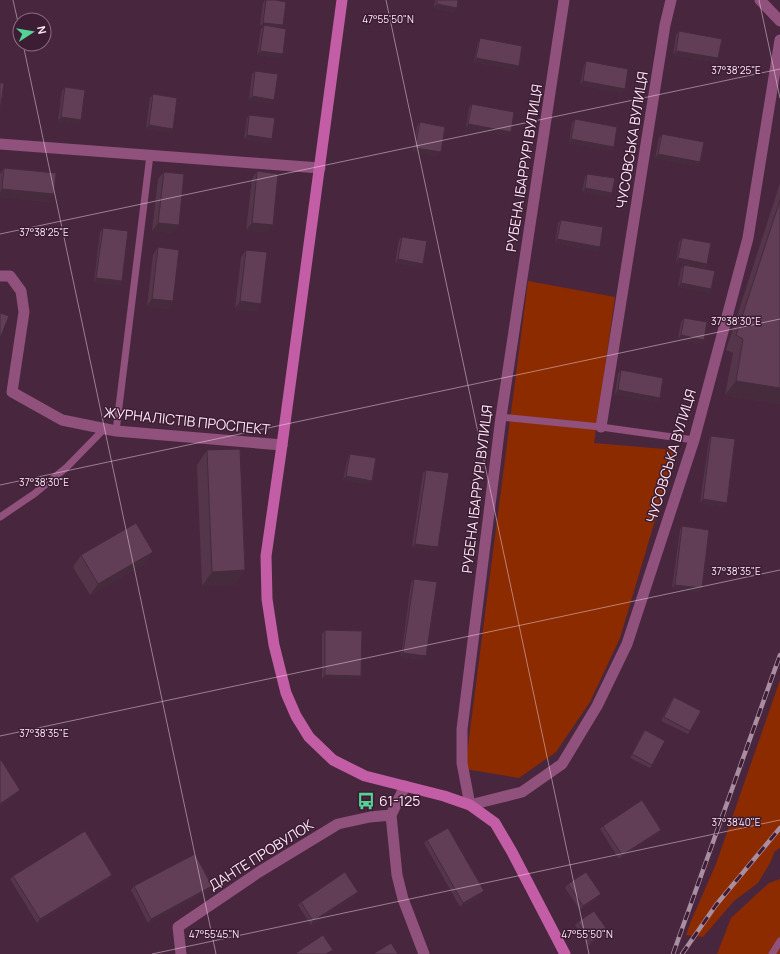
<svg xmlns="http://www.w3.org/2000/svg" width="780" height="954" viewBox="0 0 780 954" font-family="Manrope,sans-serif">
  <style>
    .green { fill: #8c2a00 }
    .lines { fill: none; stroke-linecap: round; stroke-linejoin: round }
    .service { stroke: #91517d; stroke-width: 7 }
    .minor { stroke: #91517d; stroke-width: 11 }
    .secondary { stroke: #c35ea6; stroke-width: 11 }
    .rail-casing { stroke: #a98da0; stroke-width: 4.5 }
    .rail { stroke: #3d1d34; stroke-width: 3; stroke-dasharray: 9; stroke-linecap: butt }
    .wall { fill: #54354a }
    .shaded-wall { fill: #452b3c }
    .building { fill: #623e56; stroke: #452b3c }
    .ticks { fill: none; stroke: #fee8f6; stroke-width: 1; stroke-opacity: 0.45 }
    .labels { text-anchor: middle; stroke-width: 3; stroke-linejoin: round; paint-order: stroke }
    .street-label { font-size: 14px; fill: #fee8f6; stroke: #3d1d34 }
    .poi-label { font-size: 14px; fill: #fee8f6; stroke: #3d1d34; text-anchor: start }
    .ticks-label { font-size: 10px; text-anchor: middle; fill: #fee8f6; stroke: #3d1d34; stroke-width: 3; stroke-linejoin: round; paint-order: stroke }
  </style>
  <rect width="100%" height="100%" fill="#48273e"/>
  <!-- green -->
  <path class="green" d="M528,281L615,297L594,443L676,450L620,638L590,702L556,752L519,778L465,769Z
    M780,680V848L775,851L770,863L758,883L734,901L703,937L686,935L691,921L716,864Z
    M780,879V954H717L731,918L769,883Z"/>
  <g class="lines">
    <!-- service -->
    <path class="service" d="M501,417L601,427L694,440
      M116,431L150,155
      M0,517L34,494L67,467L104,429
      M772,954L780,941"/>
    <!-- minor -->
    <path class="minor" d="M564,0L501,417L462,729V763L470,805L522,792L562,764L597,706L627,644L694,440L748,238L780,40
      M760,0L780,21
      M0,144L320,168
      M0,276H10L21,291L24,312L12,392L62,420L116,431L282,445
      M601,427L665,25L671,0
      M405,786L391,815L397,875L403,899L424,954
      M181,954L178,927L259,872L338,824L370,817L391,815"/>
    <!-- secondary -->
    <path class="secondary" d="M342,0L282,445L266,556L267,599L274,645L286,693L296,716L309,737L333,760L365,776L444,796L470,805L495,823L512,852L565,954"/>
    <!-- rail casing -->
    <g class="rail-casing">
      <path id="rail" d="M673,954L780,655
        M682,954L716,905L780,828"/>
    </g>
    <!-- rail -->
    <use href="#rail" class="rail"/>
  </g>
  <!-- wall -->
  <path class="wall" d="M265,0H275L283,25L281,28L280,58L257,55L261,29L263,27L260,26L263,3Z
    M435,0H458L454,12L434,8Z
    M679,31L715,62L673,55L676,35Z
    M480,38L516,70L474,62L478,42Z
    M586,61L622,93L580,85L584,65Z
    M255,71L271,103L249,100L252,74Z
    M65,87L81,120L78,124L58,121L62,91Z
    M153,94L173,129L170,132L146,129L150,98Z
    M472,104L508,136L466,128L469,108Z
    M249,115L269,142L244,139L247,118Z
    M575,119L614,147L611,151L569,143L572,123Z
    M420,122L438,156L413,152L417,126Z
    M662,134L700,162L698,166L655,158L659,138Z
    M4,168L54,194L48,202L0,197V174Z
    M257,171L267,233L246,230L252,179Z
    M164,172L179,225L173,233L152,231L158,179Z
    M587,174L612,193L610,197L582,192L585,177Z
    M780,183V404L725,395L733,353L726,350Z
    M561,220L600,247L597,251L555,243L558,223Z
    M103,228L122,281L120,285L94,282L100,232Z
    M402,237L420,267L395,263L399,240Z
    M682,238L707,264L705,268L676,262L679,242Z
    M158,247L173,301L168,309L147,306L153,255Z
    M246,250L256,311L235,309L241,257Z
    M684,265L711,289L709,293L678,287L681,269Z
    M684,318L702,344L678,339L681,322Z
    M621,370L657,402L615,394L618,374Z
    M711,436L724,506L700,503L709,440Z
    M207,450L245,570L234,585L202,586L197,465Z
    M350,454L369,484L343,480L348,458Z
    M426,470L435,551L412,547L423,473Z
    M682,526L702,588L699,592L672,588L680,530Z
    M81,555L145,563L90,595L73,567Z
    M414,579L424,660L401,657L411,583Z
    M325,630L361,676L358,679H322V634Z
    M674,697L690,731L688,734L661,721L671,701Z
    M645,730L652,765L650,768L630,758L642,734Z
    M603,826L661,830L658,834L619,859L600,829Z
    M427,840L482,895L460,907L424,843Z
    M112,875L109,879L37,923L10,879L13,876Z
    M568,884L598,898L580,910L565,888Z
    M134,886L209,890L148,923L131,890Z
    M355,896L311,925L298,905L301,902Z
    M578,922L605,935L589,946L575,925Z"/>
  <!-- shaded-wall -->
  <path class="shaded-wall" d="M437,4L457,8L454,12L434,8Z
    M263,23L283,25L280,29L264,25L263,27L260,26Z
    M260,51L283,54L280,58L257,55Z
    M676,51L718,58L715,62L673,55Z
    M476,58L519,66L516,70L474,62Z
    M583,81L625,89L622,93L580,85Z
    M252,96L274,100L271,103L249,100Z
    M61,117L81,120L78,124L58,121Z
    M468,124L511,132L508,136L466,128Z
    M149,125L173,129L170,132L146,129Z
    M247,135L272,139L269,142L244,139Z
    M571,139L614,147L611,151L569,143Z
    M415,148L441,152L438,156L413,152Z
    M658,154L700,162L698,166L655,158Z
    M585,188L612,193L610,197L582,192Z
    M2,189L54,194L48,202L0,197V192Z
    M158,223L179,225L173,233L152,231Z
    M252,223L273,225L267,233L246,230Z
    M557,239L600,247L597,251L555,243Z
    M678,258L707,264L705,268L676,262Z
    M398,259L423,264L420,267L395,263Z
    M96,278L122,281L120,285L94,282Z
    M681,283L711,289L709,293L678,287Z
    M152,299L173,301L168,309L147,306Z
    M240,301L261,304L256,311L235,309Z
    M681,335L704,340L702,344L678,339Z
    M736,381L780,388V404L725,395Z
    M618,390L660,398L657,402L615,394Z
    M346,476L372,481L369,484L343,480Z
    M703,499L727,503L724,506L700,503Z
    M415,544L438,547L435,551L412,547Z
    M153,552L145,563L90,595L98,584Z
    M245,570L234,585L202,586L212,572Z
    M675,585L702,588L699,592L672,588Z
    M403,653L426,656L424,660L401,657Z
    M325,675L361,676L358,679H322Z
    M20,790L18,794L0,806V804Z
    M661,830L658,834L619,859L622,855Z
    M112,875L109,879L37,923L40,919Z
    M212,886L209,890L148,923L151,919Z
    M484,891L482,895L460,907L463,903Z
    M358,892L355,896L311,925L313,921Z
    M601,894L598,898L580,910L583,906Z
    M608,931L605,935L589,946L591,942Z"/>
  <!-- building -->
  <path class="building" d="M266,0H275L286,2L283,25L263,23Z
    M437,0H458L457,8L437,4Z
    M264,25L286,29L283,54L260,51Z
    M679,31L722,39L718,58L676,51Z
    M480,38L522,46L519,66L476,58Z
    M586,61L628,69L625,89L583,81Z
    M255,71L278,74L274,100L252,96Z
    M0,83H4L0,111Z
    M65,87L85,90L81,120L61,117Z
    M153,94L177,98L173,129L149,125Z
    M472,104L514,112L511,132L468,124Z
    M249,115L275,118L272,139L247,135Z
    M575,119L617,127L614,147L571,139Z
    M420,122L445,127L441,152L415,148Z
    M662,134L704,142L700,162L658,154Z
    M4,168L56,173L54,194L2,189Z
    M257,171L278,174L273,225L252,223Z
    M164,172L184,174L179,225L158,223Z
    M587,174L615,178L612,193L585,188Z
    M780,200V388L736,381L743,339L736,335Z
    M561,220L603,227L600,247L557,239Z
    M103,228L128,231L122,281L96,278Z
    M402,237L427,241L423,264L398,259Z
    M682,238L711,243L707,264L678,258Z
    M158,247L179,250L173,301L152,299Z
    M246,250L267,252L261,304L240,301Z
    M684,265L715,271L711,289L681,283Z
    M0,313L9,316L0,338Z
    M684,318L707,322L704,340L681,335Z
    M621,370L663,378L660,398L618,390Z
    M711,436L735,439L727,503L703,499Z
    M240,449L245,570L212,572L207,450Z
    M350,454L376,458L372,481L346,476Z
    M426,470L449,473L438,547L415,544Z
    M136,523L153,552L98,584L81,555Z
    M682,526L709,530L702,588L675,585Z
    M414,579L437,582L426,656L403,653Z
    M325,630L362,631L361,676L325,675Z
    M674,697L701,711L690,731L664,717Z
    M645,730L665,741L652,765L632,754Z
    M0,760H1L20,790L0,804Z
    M642,800L661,830L622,855L603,826Z
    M448,828L484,891L463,903L427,840Z
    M85,831L112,875L40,919L13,876Z
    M195,854L212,886L151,919L134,886Z
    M345,872L358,892L313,921L301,902Z
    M586,872L601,894L583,906L568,884Z
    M594,911L608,931L591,942L578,922Z
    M323,935L333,950L326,954H297L296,953Z
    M391,943L398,954H373Z"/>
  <!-- ticks -->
  <path class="ticks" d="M13,0L20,31M386,0L589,954M759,0L780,98M23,44L216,954M0,234L780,69M0,485L780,319M0,736L780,570M152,954L780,820"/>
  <!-- icons -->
  <defs>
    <g id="bus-bare" transform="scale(1.38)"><path d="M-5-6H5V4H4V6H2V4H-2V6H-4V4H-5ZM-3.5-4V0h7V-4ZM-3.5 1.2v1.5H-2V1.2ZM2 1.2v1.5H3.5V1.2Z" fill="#53d396" stroke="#3d1d34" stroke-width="2.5" paint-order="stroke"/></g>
  </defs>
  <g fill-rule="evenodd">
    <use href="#bus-bare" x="366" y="801"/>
  </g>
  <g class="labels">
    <!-- street labels -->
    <g class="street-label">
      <text transform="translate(632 140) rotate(-81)" y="5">ЧУСОВСЬКА ВУЛИЦЯ</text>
      <text transform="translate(524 168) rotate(-81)" y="5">РУБЕНА ІБАРРУРІ ВУЛИЦЯ</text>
      <text transform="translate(187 421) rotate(6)" y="5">ЖУРНАЛІСТІВ ПРОСПЕКТ</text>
      <text transform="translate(671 456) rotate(-73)" y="5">ЧУСОВСЬКА ВУЛИЦЯ</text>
      <text transform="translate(477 489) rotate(-83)" y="5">РУБЕНА ІБАРРУРІ ВУЛИЦЯ</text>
      <text transform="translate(261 855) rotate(-32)" y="5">ДАНТЕ ПРОВУЛОК</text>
    </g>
    <!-- poi labels -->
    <g class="poi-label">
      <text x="379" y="806">61-125</text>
    </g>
  </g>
  <g class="ticks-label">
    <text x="388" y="23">47°55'50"N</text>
    <text x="736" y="74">37°38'25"E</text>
    <text x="44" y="236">37°38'25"E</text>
    <text x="736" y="325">37°38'30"E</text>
    <text x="44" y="486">37°38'30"E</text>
    <text x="736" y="575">37°38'35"E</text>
    <text x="44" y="737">37°38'35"E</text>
    <text x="736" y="826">37°38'40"E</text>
    <text x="214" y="938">47°55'45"N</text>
    <text x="587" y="938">47°55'50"N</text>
  </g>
  <!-- north arrow -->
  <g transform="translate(32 32) rotate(78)"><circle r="19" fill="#3d1d34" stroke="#8a6e82"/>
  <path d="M0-3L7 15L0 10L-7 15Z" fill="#53d396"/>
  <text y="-6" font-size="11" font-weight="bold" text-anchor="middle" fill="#fee8f6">N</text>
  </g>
</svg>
